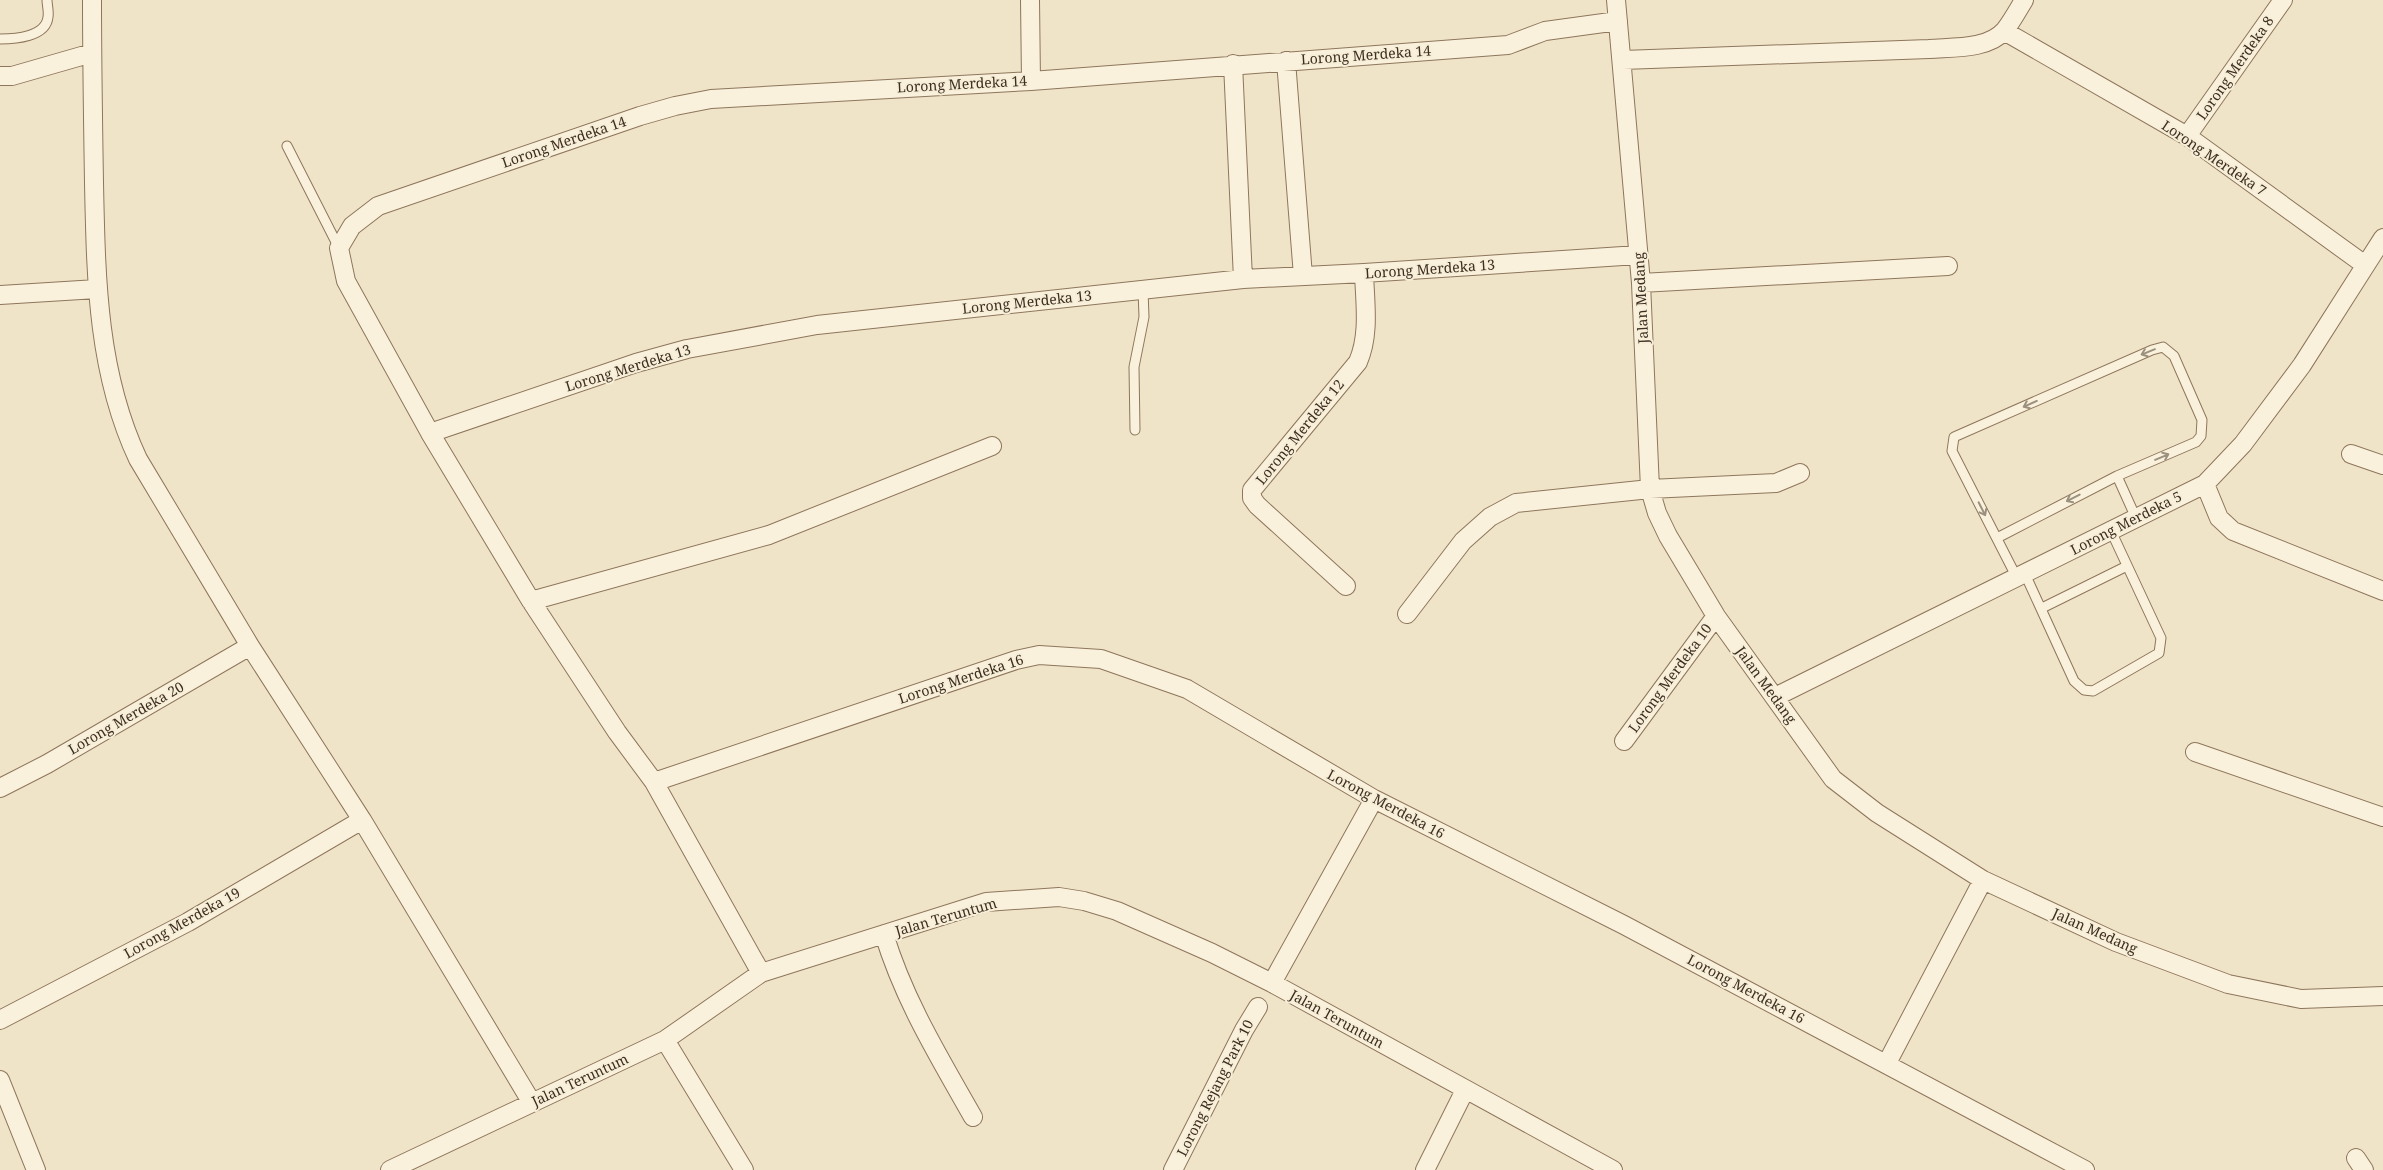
<svg xmlns="http://www.w3.org/2000/svg" width="2383" height="1170" viewBox="0 0 2383 1170" font-family="'Noto Serif',serif">
  <style>
    .lines { fill: none; stroke-linecap: round; stroke-linejoin: round }
    .lane-casing { stroke: #8d765c; stroke-width: 11 }
    .street-casing { stroke: #8d765c; stroke-width: 20 }
    .lane { stroke: #faf1dc; stroke-width: 9 }
    .street { stroke: #faf1dc; stroke-width: 18 }
    .oneway { stroke: #9c907e }
    .labels { text-anchor: middle; stroke-width: 4; stroke-linejoin: round; paint-order: stroke }
    .street-label { font-size: 14px; fill: #3d2e20; stroke: #f7eed8 }
  </style>
  <rect width="100%" height="100%" fill="#f0e4c8"/>
  <g class="lines">
    <!-- lane casing -->
    <g class="lane-casing">
      <path id="lane" d="M0,39C15,39 46,37 48,17C49,11 47,5 47,0
        M287,146L339,248
        M1135,430L1134,367L1144,317L1143,290
        M2117,476L2136,518
        M1997,538L2117,476L2196,442L2201,436L2202,420L2174,356L2163,347L2152,350L1954,437L1952,451L2017,578
        M2025,574L2074,681L2084,690L2093,691L2159,653L2161,638L2111,531
        M2042,608L2127,566"/>
    </g>
    <!-- street casing -->
    <g class="street-casing">
      <path id="street" d="M92,0C92,61 93,122 94,183C96,277 97,372 138,459L250,646L362,820L532,1103
        M1030,0L1031,81
        M1616,0L1641,283L1650,489L1657,513L1668,536L1716,616L1833,779L1877,813L1983,880L2116,942L2228,984L2301,999L2383,996
        M2004,31L2187,136L2365,265
        M1623,60L1929,49C1952,47 1988,50 2005,30C2012,21 2018,10 2024,0
        M1286,61L1303,276
        M1233,64L1243,279
        M0,76H12L92,53
        M2187,136L2283,0
        M1641,283L1948,266
        M0,295L97,289
        M430,433L636,363L687,349L817,325L1243,279L1364,273L1638,255
        M2351,454L2383,465
        M2205,484L2219,518L2233,531L2383,591
        M1346,586L1257,505L1252,498V490L1358,362C1370,334 1365,303 1364,273
        M531,601L769,535L992,446
        M1407,614L1463,541L1490,517L1516,503L1650,489L1776,483L1800,473
        M1775,697L2205,484L2243,444L2302,365L2383,238
        M1624,741L1716,616
        M2195,752L2383,817
        M654,782L1016,660L1039,655L1101,659L1187,689L1374,799L1624,925L2085,1170
        M0,788L47,764L250,646
        M884,934C904,1000 939,1057 973,1117
        M761,973L654,782L617,732L531,601L430,433L346,281L339,248L352,226L378,206L640,116L675,106L711,99L1031,81L1508,45L1545,31L1618,21
        M1272,983L1374,799
        M0,1020L188,922L362,820
        M665,1040L744,1170
        M1887,1063L1983,880
        M0,1080L36,1170
        M2356,1158L2364,1170
        M390,1170L665,1040L761,973L986,902L1059,897L1084,901L1117,911L1212,953L1272,983L1613,1170
        M1173,1170L1244,1030L1258,1007
        M1425,1170L1465,1090"/>
    </g>
    <!-- lane -->
    <use href="#lane" class="lane"/>
    <!-- street -->
    <use href="#street" class="street"/>
  </g>
  <!-- one-way arrows -->
  <defs><path id="oneway-shaft" d="M-6 0H5M1.5-3L5.5 0L1.5 3" fill="none" stroke-width="1.6" stroke-linecap="round" stroke-linejoin="round" transform="scale(1.25)"/></defs>
  <g class="oneway">
    <use href="#oneway-shaft" transform="translate(2148 352) rotate(158)"/>
    <use href="#oneway-shaft" transform="translate(2030 404) rotate(156)"/>
    <use href="#oneway-shaft" transform="translate(2162 457) rotate(-23)"/>
    <use href="#oneway-shaft" transform="translate(2073 498) rotate(153)"/>
    <use href="#oneway-shaft" transform="translate(1982 509) rotate(63)"/>
  </g>
  <g class="labels">
    <!-- street labels -->
    <g class="street-label">
      <text transform="translate(1366 55) rotate(-4)" y="5">Lorong Merdeka 14</text>
      <text transform="translate(2235 68) rotate(-55)" y="5">Lorong Merdeka 8</text>
      <text transform="translate(962 84) rotate(-3)" y="5">Lorong Merdeka 14</text>
      <text transform="translate(564 142) rotate(-19)" y="5">Lorong Merdeka 14</text>
      <text transform="translate(2214 158) rotate(34)" y="5">Lorong Merdeka 7</text>
      <text transform="translate(1430 269) rotate(-4)" y="5">Lorong Merdeka 13</text>
      <text transform="translate(1641 298) rotate(-93)" y="5">Jalan Medang</text>
      <text transform="translate(1027 302) rotate(-6)" y="5">Lorong Merdeka 13</text>
      <text transform="translate(628 368) rotate(-17)" y="5">Lorong Merdeka 13</text>
      <text transform="translate(1300 432) rotate(-51)" y="5">Lorong Merdeka 12</text>
      <text transform="translate(2126 523) rotate(-27)" y="5">Lorong Merdeka 5</text>
      <text transform="translate(1670 678) rotate(-54)" y="5">Lorong Merdeka 10</text>
      <text transform="translate(961 679) rotate(-18)" y="5">Lorong Merdeka 16</text>
      <text transform="translate(1766 685) rotate(54)" y="5">Jalan Medang</text>
      <text transform="translate(126 718) rotate(-30)" y="5">Lorong Merdeka 20</text>
      <text transform="translate(1386 804) rotate(28)" y="5">Lorong Merdeka 16</text>
      <text transform="translate(946 917) rotate(-16)" y="5">Jalan Teruntum</text>
      <text transform="translate(182 923) rotate(-29)" y="5">Lorong Merdeka 19</text>
      <text transform="translate(2095 931) rotate(24)" y="5">Jalan Medang</text>
      <text transform="translate(1746 989) rotate(28)" y="5">Lorong Merdeka 16</text>
      <text transform="translate(1337 1019) rotate(29)" y="5">Jalan Teruntum</text>
      <text transform="translate(580 1080) rotate(-25)" y="5">Jalan Teruntum</text>
      <text transform="translate(1215 1088) rotate(-63)" y="5">Lorong Rejang Park 10</text>
    </g>
  </g>
</svg>
